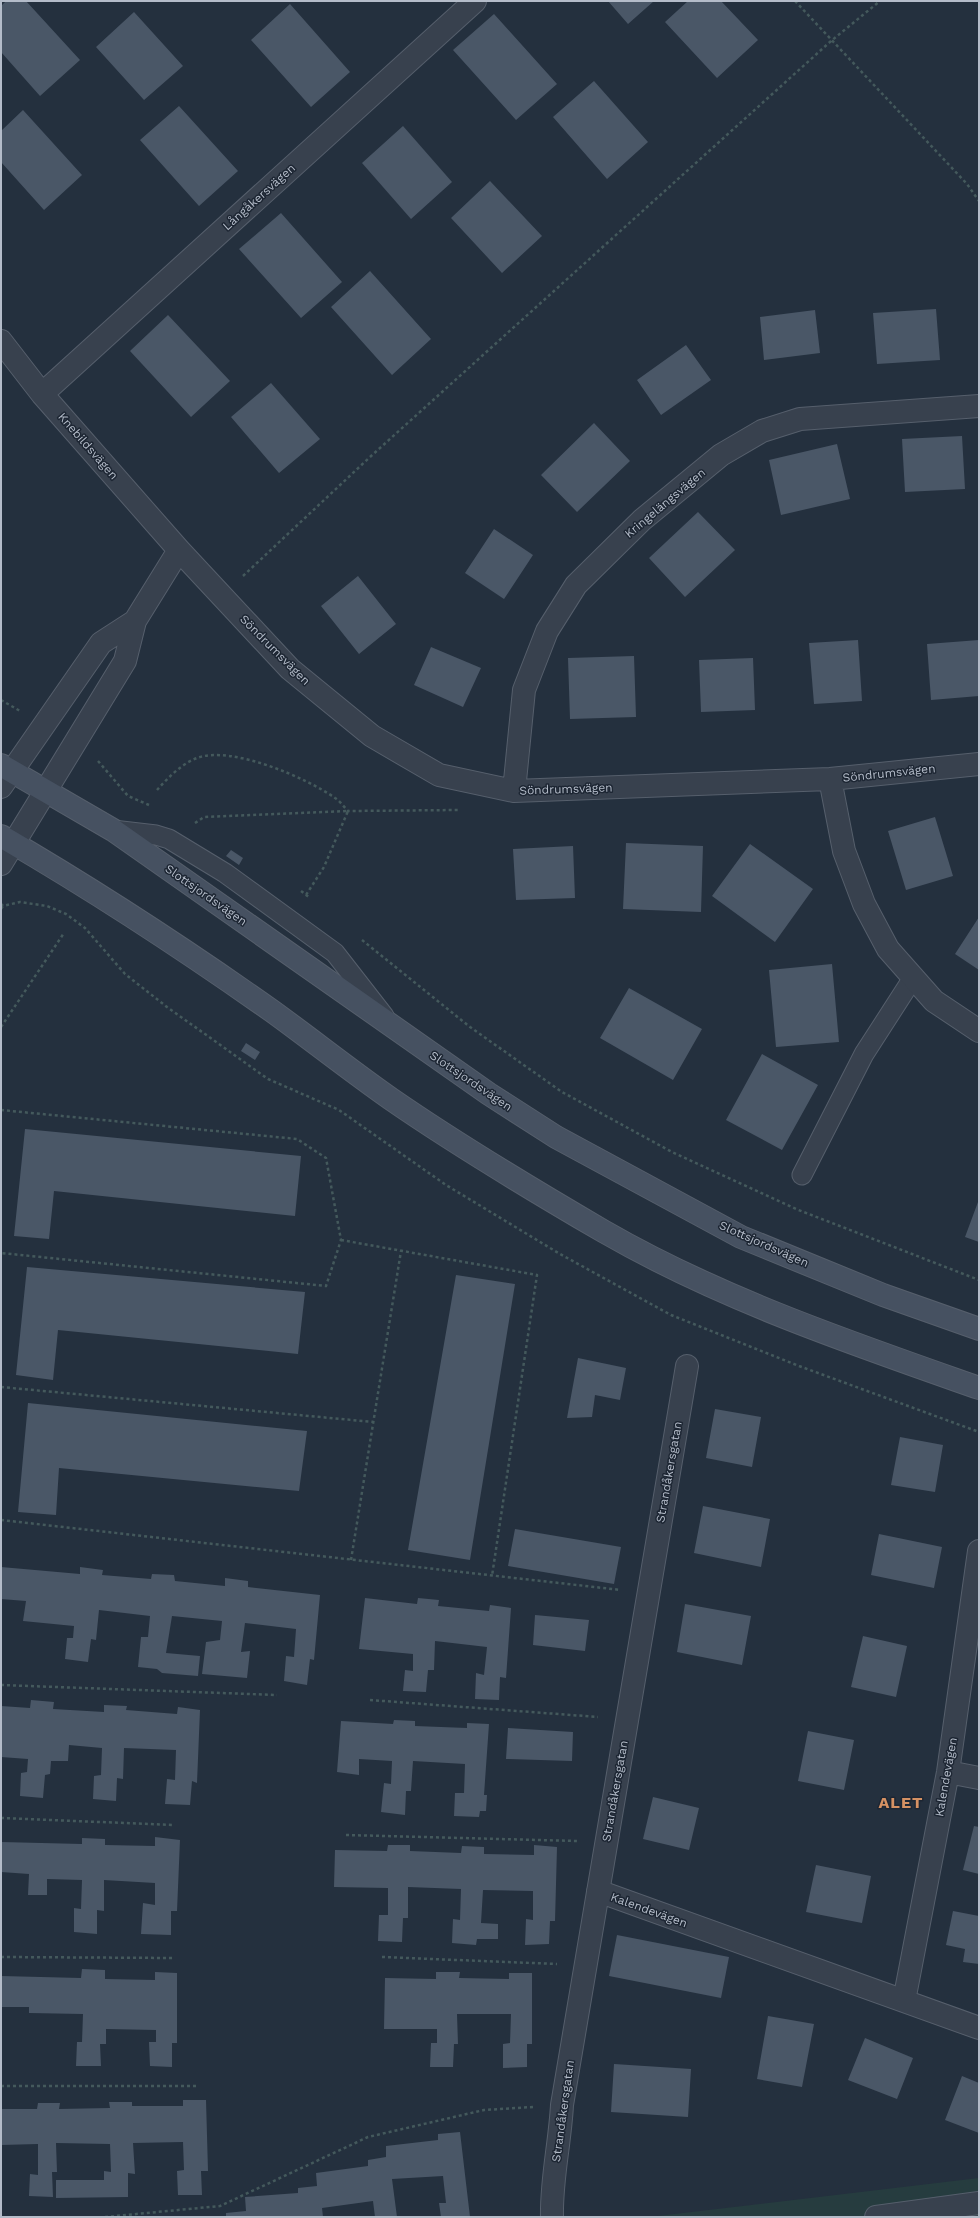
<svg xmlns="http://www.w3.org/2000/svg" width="980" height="2218" viewBox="0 0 980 2218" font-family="'Work Sans',sans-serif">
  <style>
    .green { fill: #263c3f }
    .building { fill: #4a5767 }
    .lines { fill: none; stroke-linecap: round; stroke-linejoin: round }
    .lane-casing { stroke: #565f6c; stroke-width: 21 }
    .street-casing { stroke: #565f6c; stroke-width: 24 }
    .secondary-casing { stroke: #565f6c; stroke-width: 24 }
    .path { stroke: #44595c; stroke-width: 2.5; stroke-dasharray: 3 3; stroke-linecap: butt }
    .lane { stroke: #38414e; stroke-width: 19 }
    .street { stroke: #38414e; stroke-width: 22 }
    .secondary { stroke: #465161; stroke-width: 22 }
    .labels { text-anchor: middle; stroke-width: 3; stroke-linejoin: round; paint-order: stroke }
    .street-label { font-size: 12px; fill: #b4bcc9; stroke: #1d2633 }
    .district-label { font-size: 16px; font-weight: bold; letter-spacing: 1px; fill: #d59163; stroke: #1d2633 }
  </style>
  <rect width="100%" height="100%" fill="#24303e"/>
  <!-- green -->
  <path class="green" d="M979,2178V2217H649Z"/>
  <!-- building -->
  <path class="building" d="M6,1H26L80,60L40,96L1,52V6Z
    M608,1H654L628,24Z
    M688,1H721L758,40L717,78L665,22Z
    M290,4L350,72L311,107L251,40Z
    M134,12L183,66L144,100L96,47Z
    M494,14L557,84L516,120L453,50Z
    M594,81L648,142L607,179L553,117Z
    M179,106L238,171L199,206L140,140Z
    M23,110L82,175L44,210L1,162V131Z
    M403,126L452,182L411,219L362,163Z
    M490,181L542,236L502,273L451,218Z
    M281,213L342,282L301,318L239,249Z
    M370,271L431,339L392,375L331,307Z
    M936,309L940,360L877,364L873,313Z
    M815,310L820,353L764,360L760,317Z
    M168,315L230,381L191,417L130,351Z
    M686,345L711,380L661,415L637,380Z
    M271,383L320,439L279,473L231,417Z
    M594,423L630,461L577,512L541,475Z
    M962,436L965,489L905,492L902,439Z
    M837,444L850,499L781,515L769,460Z
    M698,512L735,550L685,597L649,558Z
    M494,529L533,555L504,599L465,573Z
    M358,576L396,624L359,654L321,606Z
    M858,640L862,701L814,704L809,643Z
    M979,640V696L931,700L927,644Z
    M431,647L481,668L463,707L414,685Z
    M634,656L636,717L570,719L568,658Z
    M753,658L755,710L701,712L699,660Z
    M935,817L953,876L906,890L888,831Z
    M626,843L703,846L701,912L623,909Z
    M750,844L813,889L775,942L712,896Z
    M573,846L575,898L516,900L513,849Z
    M231,850L243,858L239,865L226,856Z
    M979,917V970L955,954Z
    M832,964L839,1042L776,1047L769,970Z
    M629,988L702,1029L673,1080L600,1038Z
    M246,1043L260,1052L255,1060L241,1051Z
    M762,1054L818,1085L782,1150L726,1120Z
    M25,1129L301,1156L295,1216L54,1191L49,1239L14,1236Z
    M978,1202L979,1203V1242L965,1237Z
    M27,1267L305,1292L298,1354L58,1330L53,1380L16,1375Z
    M456,1275L515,1284L470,1560L408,1550Z
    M578,1358L626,1368L620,1400L595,1395L592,1417L567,1418Z
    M28,1403L307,1431L299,1491L59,1468L56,1515L18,1512Z
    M715,1409L761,1417L752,1467L706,1458Z
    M900,1437L943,1445L935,1492L891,1485Z
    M703,1506L770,1519L761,1567L694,1553Z
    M515,1529L621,1547L614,1584L508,1566Z
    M879,1534L942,1547L934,1588L871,1575Z
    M1,1567L80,1574V1567L103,1570L102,1575L151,1579L152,1574L174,1575L175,1581L225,1586V1578L248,1581V1587L320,1595L314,1660L310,1659L307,1685L284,1681L286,1656L294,1657L296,1629L245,1623L241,1652L250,1651L247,1678L202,1674L206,1642L220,1640L222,1621L172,1616L166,1653L200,1656L198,1676L162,1673L157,1669L138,1667L141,1637H148L150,1616L99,1610L96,1640L91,1639L88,1662L65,1659L67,1638H73L74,1626L23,1621L26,1601L1,1599Z
    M365,1598L417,1604L418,1598L439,1600L438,1606L489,1611L490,1605L511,1608L506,1678L500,1677L499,1700L475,1699L476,1673L484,1675L487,1647L435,1641L434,1670H428L426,1692L403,1691L405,1670L413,1671V1654L359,1649Z
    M685,1604L751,1616L742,1665L677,1652Z
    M535,1615L589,1620L585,1651L533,1645Z
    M863,1636L907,1646L896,1697L851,1687Z
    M31,1700L54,1702L53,1709L104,1712V1705L127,1706L126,1710L177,1714L178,1707L200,1710L197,1783L192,1781L190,1805L165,1804L167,1779L175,1780L176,1750L124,1748L123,1779L117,1778L116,1801L93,1799L94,1776L101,1775L102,1748L69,1745L68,1761H51L50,1774L45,1775L43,1798L20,1796L21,1773L27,1772L28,1759L1,1757V1706L30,1708Z
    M394,1720L415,1721V1726L467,1728V1723L489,1724L484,1795H487L486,1811H480L479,1817L454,1816L455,1793H464L465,1764L413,1761L411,1791H406L405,1815L381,1812L384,1783L391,1784L392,1761L359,1759V1775L337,1772L341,1721L393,1724Z
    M508,1728L573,1732L572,1761L506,1759Z
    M808,1731L854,1740L844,1790L798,1781Z
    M653,1797L699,1808L689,1850L643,1839Z
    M974,1826L979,1827V1874L963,1870Z
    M155,1837L180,1840L177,1911H171V1935L141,1934L143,1903L155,1905V1883L104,1880V1911L97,1910V1934L74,1932V1908L81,1909L82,1880L47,1879V1895H28L29,1874L1,1872V1842L82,1844V1838L105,1839V1845L155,1846Z
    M388,1845H410V1851L461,1853L462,1846L484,1847V1854L534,1855V1845L557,1847L555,1921H550L549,1944L525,1945L526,1919L533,1920V1891L483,1890L481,1923L498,1924V1939H477L476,1945L452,1943L453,1919L460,1920L461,1889L408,1887V1918H403L402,1942L378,1941L379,1915H388V1888L334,1887L335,1850L387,1851Z
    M816,1865L871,1876L862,1923L806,1912Z
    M953,1911L979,1916V1964L963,1962L965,1949L946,1945Z
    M617,1935L729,1957L721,1998L609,1976Z
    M82,1969L105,1970V1979L155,1980V1972L177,1973V2043H172V2067L150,2066L149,2042H156V2030L106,2029V2044H100L101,2066H76L77,2042H82L83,2014L29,2013V2007H1V1976L81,1978Z
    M436,1972H460L459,1978L509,1979V1973H532V2044H527V2067L503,2068V2044L510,2043L511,2014H457L458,2044H454L453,2067H430L431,2043H437V2029H384L385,1978L436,1979Z
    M768,2016L814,2024L802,2087L757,2079Z
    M865,2038L913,2058L897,2099L848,2080Z
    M614,2064L691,2069L688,2117L611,2112Z
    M962,2076L979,2083V2133L945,2120Z
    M183,2100H206L208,2171H201L202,2195H178L177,2171L184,2170L183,2142L133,2143L135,2174L128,2173V2197L56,2198V2180H104V2171L111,2172L110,2144L56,2143L57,2172H52L53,2197L29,2196L30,2174L38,2175V2144L1,2145V2109H37L38,2103H60L59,2109L110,2108L109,2102H132V2106H183Z
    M460,2132L470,2217H441L439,2203H446L443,2176L392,2179L397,2217H375L373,2201L322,2208L323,2217H226V2213L246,2211L245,2197L298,2193V2188L317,2186L316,2173L368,2166V2160L386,2157V2146L438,2140V2134Z"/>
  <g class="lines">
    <!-- lane casing -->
    <g class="lane-casing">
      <path id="lane" d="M113,830L156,835L169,839L225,873L335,953L384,1016
        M802,1175L864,1054L913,978"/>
    </g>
    <!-- street casing -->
    <g class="street-casing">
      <path id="street" d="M1,341L42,394L179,550
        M42,394L475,1
        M830,779L844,851L864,904L888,949L934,1001L979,1031
        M1,787L101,643L135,621
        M514,791L524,690L547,631L576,585L642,520L721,455L762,431L800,419L979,406
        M1,864L125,661L135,621L179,550L290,669L372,736L439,775L514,791L830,779L979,764
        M948,1772L979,1778
        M598,1891L979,2028
        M904,2001L948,1772L979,1551
        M552,2217C551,2180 560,2143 562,2105L687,1366
        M876,2217L979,2203"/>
    </g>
    <!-- secondary casing -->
    <g class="secondary-casing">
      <path id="secondary" d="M1,765L113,830L489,1094L556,1137L741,1237L883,1295L979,1329
        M1,836C94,890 184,949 272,1011C312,1040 351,1071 391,1099C459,1146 531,1189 603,1231C721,1299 851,1343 979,1388"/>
    </g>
    <!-- path -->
    <path class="path" d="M795,1L967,184L979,201
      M243,576L370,457L831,41L880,1
      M1,700L20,711
      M98,761L128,796L149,805
      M157,790C168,778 181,764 197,758C231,745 307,778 335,798C340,801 344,807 348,811L458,810
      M195,823L204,817L348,811L324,867L306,895
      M301,891L310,898
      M1,904L3,906L20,902L47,906L66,914L85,928L125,974L167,1007L268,1079L339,1110L446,1185L560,1254L671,1315L799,1366L979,1432
      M1,909L3,906
      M362,940L470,1027L562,1092L672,1152L796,1209L979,1280
      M1,1027L64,933
      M1,1110L297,1139L326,1158L341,1240L326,1286L1,1253
      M341,1240L537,1275L492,1576
      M1,1387L373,1422
      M1,1520L621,1590
      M351,1560L401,1251
      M1,1685L277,1695
      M370,1700L598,1717
      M1,1818L174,1825
      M346,1835L577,1841
      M1,1957L174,1958
      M382,1957L557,1964
      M1,2086H197
      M105,2217L220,2206L368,2137L484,2110L533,2107"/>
    <!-- lane -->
    <use href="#lane" class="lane"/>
    <!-- street -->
    <use href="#street" class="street"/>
    <!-- secondary -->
    <use href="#secondary" class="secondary"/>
  </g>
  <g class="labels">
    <!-- street labels -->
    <g class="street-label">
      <text transform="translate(259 197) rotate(-42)" y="4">Långåkersvägen</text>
      <text transform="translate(88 446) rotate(49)" y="4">Knebildsvägen</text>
      <text transform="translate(665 503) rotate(-40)" y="4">Kringelängsvägen</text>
      <text transform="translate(275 650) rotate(45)" y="4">Söndrumsvägen</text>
      <text transform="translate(889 773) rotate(-6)" y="4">Söndrumsvägen</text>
      <text transform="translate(566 789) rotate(-2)" y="4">Söndrumsvägen</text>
      <text transform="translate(206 895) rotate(35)" y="4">Slottsjordsvägen</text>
      <text transform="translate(471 1081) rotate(34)" y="4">Slottsjordsvägen</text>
      <text transform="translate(764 1244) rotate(24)" y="4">Slottsjordsvägen</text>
      <text transform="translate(669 1472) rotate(-80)" y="4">Strandåkersgatan</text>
      <text transform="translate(946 1777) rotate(-80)" y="4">Kalendevägen</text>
      <text transform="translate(615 1791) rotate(-80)" y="4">Strandåkersgatan</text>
      <text transform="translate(649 1910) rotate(20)" y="4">Kalendevägen</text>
      <text transform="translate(563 2111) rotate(-82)" y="4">Strandåkersgatan</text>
    </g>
    <!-- district labels -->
    <g class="district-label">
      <text x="901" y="1808">ALET</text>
    </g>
  </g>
  <!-- border -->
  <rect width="980" height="2218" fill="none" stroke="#b4bcc9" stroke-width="4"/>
</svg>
